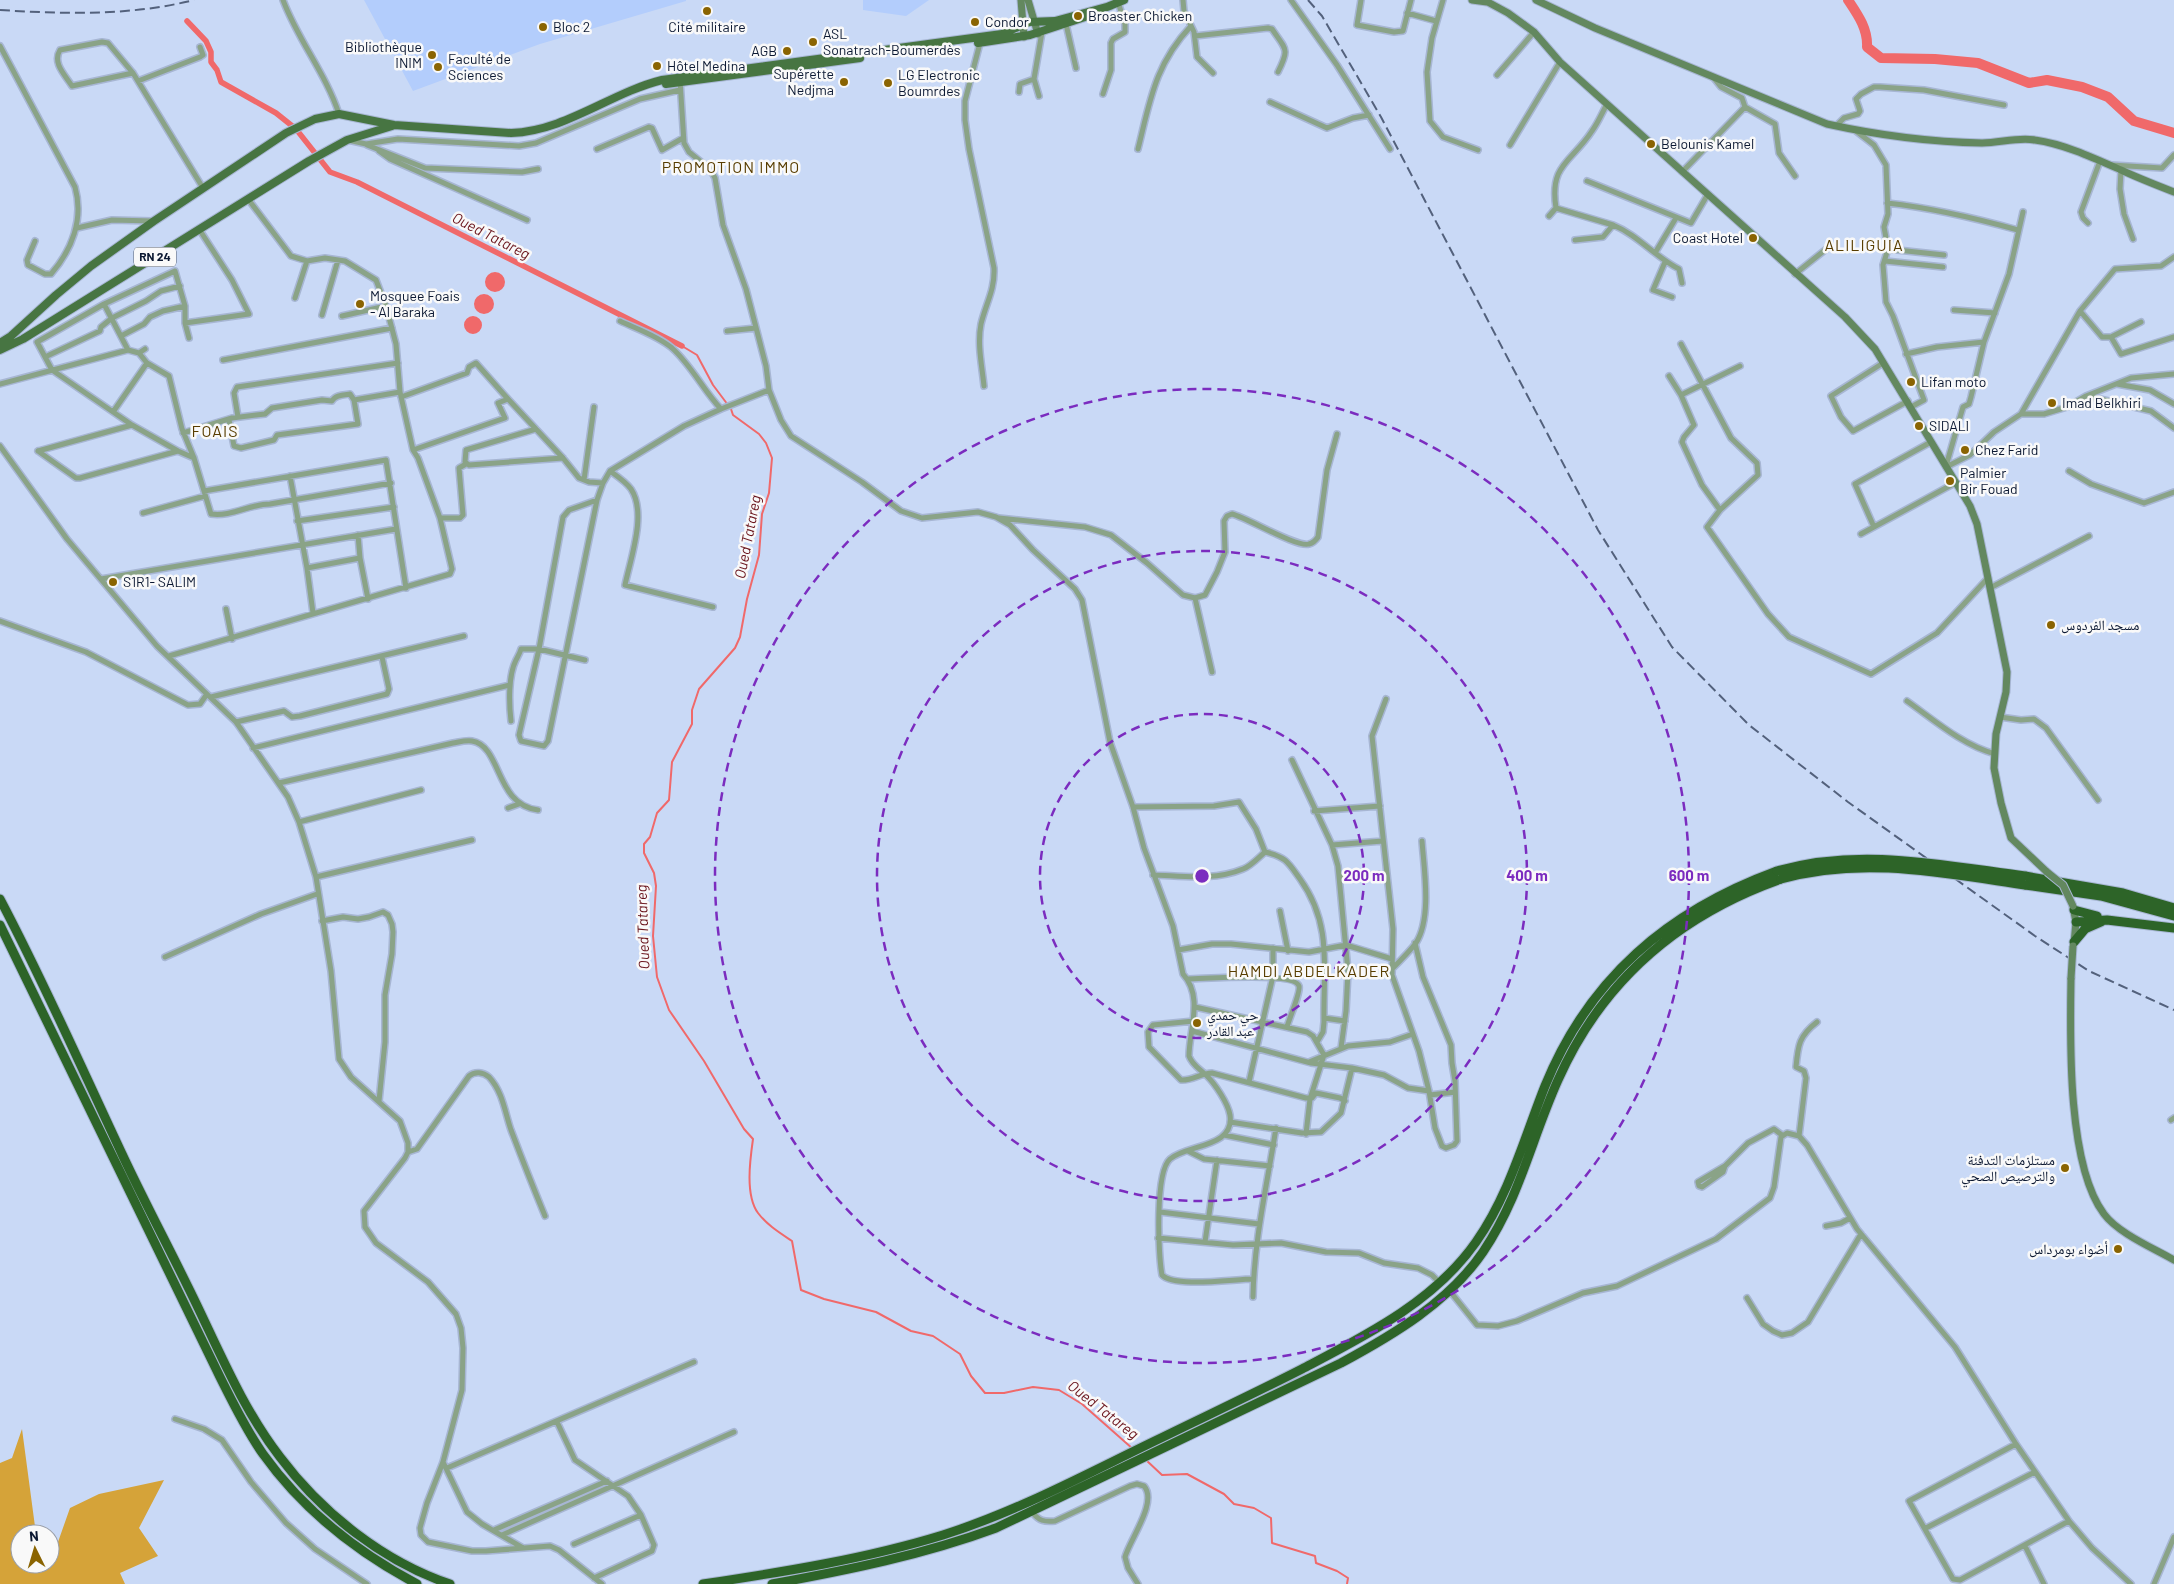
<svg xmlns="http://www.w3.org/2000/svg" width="2174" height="1584" viewBox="0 0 2174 1584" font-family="Barlow,'Noto Naskh Arabic',sans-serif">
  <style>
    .built { fill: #b3cdfc }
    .green { fill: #d5a339 }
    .water { fill: #f0696a }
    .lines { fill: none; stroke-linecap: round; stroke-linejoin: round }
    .stream { stroke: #f0696a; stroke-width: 2 }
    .canal { stroke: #f0696a; stroke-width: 5.5 }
    .river { stroke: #f0696a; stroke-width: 10 }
    .street-casing { stroke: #a7b6d3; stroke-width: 8 }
    .secondary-casing { stroke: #a7b6d3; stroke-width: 9 }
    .primary-casing { stroke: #a7b6d3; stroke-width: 10 }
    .highway-casing { stroke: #a7b6d3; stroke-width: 11 }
    .street { stroke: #8aa387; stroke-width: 5 }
    .secondary { stroke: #63885f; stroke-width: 7 }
    .primary { stroke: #477542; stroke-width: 8 }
    .highway { stroke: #2d6428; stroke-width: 9 }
    .rail { stroke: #53617c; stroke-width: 2; stroke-dasharray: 10 5; stroke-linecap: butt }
    .secondary-bridge-casing { stroke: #a7b6d3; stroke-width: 9; stroke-linecap: butt }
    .highway-bridge-casing { stroke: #a7b6d3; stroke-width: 11; stroke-linecap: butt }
    .secondary-bridge { stroke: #63885f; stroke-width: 7 }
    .highway-bridge { stroke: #2d6428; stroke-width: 9 }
    .ring { fill: none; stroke: #7b2cbf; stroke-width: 2.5; stroke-dasharray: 9 6 }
    .poi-dot { fill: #8a6402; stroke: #f9f9f9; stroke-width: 2 }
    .labels { text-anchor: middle; stroke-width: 5; stroke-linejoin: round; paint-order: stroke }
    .shield { fill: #f9f9f9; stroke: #525c6e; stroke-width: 1 }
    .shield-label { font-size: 12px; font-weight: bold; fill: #0b1832 }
    .poi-label { font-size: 14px; fill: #0b1832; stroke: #f9f9f9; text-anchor: start }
    .water-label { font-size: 15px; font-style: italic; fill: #69131b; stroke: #f9f9f9 }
    .quarter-label { font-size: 16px; letter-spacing: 1px; fill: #583d00; stroke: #f9f9f9 }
    .centre { fill: #7b2cbf; stroke: #f9f9f9; stroke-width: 2.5 }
    .ring-label { font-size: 15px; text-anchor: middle; font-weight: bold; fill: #7b2cbf; stroke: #f9f9f9; stroke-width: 5; stroke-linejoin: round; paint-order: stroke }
  </style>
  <rect width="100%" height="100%" fill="#c9d9f6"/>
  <!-- built -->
  <path class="built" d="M364,0H686V1L540,44L413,91Z
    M863,0H929L906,16L863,10Z"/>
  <!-- green -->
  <path class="green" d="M22,1429L36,1534H20V1564H50V1543L58,1542L70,1508L99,1494L164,1480L139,1528L158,1556L120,1573L125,1584H0V1463L12,1458Z"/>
  <!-- water -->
  <path class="water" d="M485 282a10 10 0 1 1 20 0a10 10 0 1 1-20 0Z
    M474 304a10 10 0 1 1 20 0a10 10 0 1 1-20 0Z
    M464 325a9 9 0 1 1 18 0a9 9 0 1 1-18 0Z"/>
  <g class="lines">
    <!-- stream -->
    <path class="stream" d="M682,346L697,355L713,385L731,409L733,415L759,434L766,443L772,458L769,493L762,514L759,555L747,599L740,637L735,648L699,689L692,710V724L672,762L669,800L657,813L650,837L644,844V853L654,873L656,886L653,936L657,977L669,1010L704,1061L744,1129L753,1139C750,1160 745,1195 758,1213C767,1225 780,1233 792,1241L801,1290L824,1299L876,1312L911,1331L933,1336L960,1354L971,1376L985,1393H1004L1033,1387L1059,1390L1082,1404L1133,1449
      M1146,1460L1162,1475L1187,1474L1224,1494L1234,1504L1254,1508L1271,1518L1272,1543L1315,1556L1316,1563L1337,1571L1348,1578L1347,1584"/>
    <!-- canal -->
    <path class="canal" d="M187,21L206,41L211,52V62L217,70L221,82L276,113L296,129L330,172L357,182L682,346"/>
    <!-- river -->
    <path class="river" d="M1848,0C1858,15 1868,29 1867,47L1881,58L1935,59L1978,63L2029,83L2047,80L2082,87L2108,97L2134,121L2174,133"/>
    <!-- street casing -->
    <g class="street-casing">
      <path id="street" d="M283,0C298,40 326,74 339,114
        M1183,0L1184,11L1194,32L1197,57L1213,73
        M1291,0L1337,65L1390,149
        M1361,0L1357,25L1394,32L1403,31L1411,0
        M1443,0L1432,38L1427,72L1430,121L1443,137L1478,150
        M1407,13L1436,21
        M1066,24L1076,68
        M1195,36L1268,28L1272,29C1286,50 1290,48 1278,72
        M980,43L965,101V120L969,149L994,268C995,290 986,303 981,324C977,344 982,366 984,386
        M0,46L75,187C84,219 72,250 51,274H45L28,265L27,260L35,241
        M133,73L72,86C65,75 52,63 60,50L102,42L108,43L133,73L203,188
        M1497,75L1534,32
        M680,80L684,143L689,152L710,169L715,178L723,225L746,289L766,366L769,390L781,420L791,436L862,482L901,511L922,518L978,512L996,517L1010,525L1033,550L1075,589L1082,600L1110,742L1133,807L1144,848L1173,926L1183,974C1204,997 1189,1030 1189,1056C1192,1065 1200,1069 1207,1076C1215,1084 1228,1103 1230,1115C1235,1148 1187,1144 1170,1159C1155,1172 1158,1254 1162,1275C1174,1288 1234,1279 1253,1279
        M138,81L200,57L203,55L200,47
        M1019,92L1020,84L1034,79
        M1103,94L1111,70V43L1113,39L1125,32V24L1118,2
        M1039,96L1034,79L1042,32
        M1270,102L1327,128L1353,118L1369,115
        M1745,107L1775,124L1779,153L1795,176
        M1836,126L1844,118L1858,114L1860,111L1856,99L1861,94L1874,87H1880L1924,90L2004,105
        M1856,131L1874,145L1886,165L1888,214L1884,227L1888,249L1883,265L1886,302L1893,316L1924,400L1911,407
        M348,140L366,144L398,139L519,146L536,143L640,99L680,90
        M367,145L425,168L522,172L538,169
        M1510,145L1560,62
        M597,149L649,127L652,128L662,150L683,138
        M1138,149C1150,101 1155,64 1191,26
        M379,151L390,159L527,220
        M2111,165L2162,168L2174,155
        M2121,170L2120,189L2124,214L2133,239
        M1682,172L1745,107L1742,98L1721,87L1713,77
        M1587,181L1691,223L1708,194
        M1887,203C1932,208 1975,218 2018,230
        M1556,208C1549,164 1572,162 1592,131C1598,123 1602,113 1607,104
        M1549,216L1556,208L1613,225
        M2088,223L2083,218L2081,212L2100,161
        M77,228L112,220L153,221
        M1575,240L1603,237L1613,225C1638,235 1655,257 1679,269L1682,283
        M1888,249L1944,255
        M1655,253L1676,218
        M1885,261L1943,267
        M1665,262L1653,290L1672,297
        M1795,274L1830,246
        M295,298L307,261
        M104,304L128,350
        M185,306L175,271L104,304L37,342L52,370L132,425L178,451L194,458
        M1954,310L1995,313
        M2080,311L2102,337H2111L2121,354L2174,337
        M322,315L338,260
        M342,316L386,306
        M620,321C637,329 658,336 672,348C692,366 703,390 721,409
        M185,323L249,314L232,280L199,229
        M727,331L756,328
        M121,336L144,324L150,317L163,311L185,306V323L189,338
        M2111,337L2141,322
        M1681,344L1731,438L1757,463L1758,475L1720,510L1707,527L1768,614L1789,637L1871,674L1937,633L1988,578
        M139,353L147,363L169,376L182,429L194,458L211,514C231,517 250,504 270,504L391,483
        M1906,354L1937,347L1984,342
        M45,357L100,331L101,327L112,318L146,301L161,291L180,286
        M223,360L392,328
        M1883,363L1831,396L1841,417L1853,431L1908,401
        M1669,376L1681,395L1694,425L1684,437L1682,442L1702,485L1720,510
        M0,384L128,350L139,353L145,349
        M2117,384L2150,390L2174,404
        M1681,395L1740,366
        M2087,396L2151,411L2174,428
        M401,397L467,373L469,367L476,363L508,399
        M113,412L147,363
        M2021,414L2080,311L2115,269L2161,266L2174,257
        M238,417L234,393L237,387L398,363
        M229,420L234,446L241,448L274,440L277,435L358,424L354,400
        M536,429L466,450L465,462L469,465L563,458
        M183,433L232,418L265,414L272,408L322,400L332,401C335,395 343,395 350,394L354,400L400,392
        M0,446L67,539L157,646L236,722L288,797L299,822L316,877L331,971L339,1059L351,1077L400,1121L408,1143V1152L405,1158L364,1211L365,1227L376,1243L428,1282L456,1314L461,1328L463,1348L462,1390L443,1462L427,1503L420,1528L421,1535L428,1542L472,1551H486L550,1546L559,1550L602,1584
        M413,450L505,418L498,403L508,399L563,458L579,478L589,482L603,483
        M38,451L76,478H80L178,451
        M38,451L132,425
        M1946,466L1963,407L1969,404L1971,397L1984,342L2009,274L2023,212
        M1946,467L1970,455L1994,432L2021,414H2044L2067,407L2086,396L2131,378L2174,374
        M610,471C617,476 626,482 631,489C647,513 631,557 625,585L713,607
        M2069,471L2091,484L2144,503L2174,492
        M290,476L307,568L313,613
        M584,480L594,407
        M204,491L386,460L406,588
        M597,500L569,510L563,517L539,649L519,735L521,741L544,746L548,741L597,500L603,483L610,471L684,426L721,409L769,390
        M143,513L205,496
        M440,518H460L463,515L459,468L466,464
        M999,518L1085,527L1111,535L1147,563L1183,595L1195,598L1205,595L1217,572L1225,552L1224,521L1227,516L1232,514C1248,518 1297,548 1309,544C1313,543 1316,540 1318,537L1327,470L1337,434
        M297,521L394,507
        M1874,527L1855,484L1931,442
        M1861,534L1955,483
        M360,558L368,599
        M307,568L360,558L358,535
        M101,579L396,529
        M1990,588L2089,536
        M1195,598L1212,672
        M226,609L232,639
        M0,621L86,652L188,705L200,704L207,694
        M169,656L450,574L452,569L440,518L418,458L413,450L400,392L396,344L386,306L376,280L345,261L325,258L307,261L291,256L248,199
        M211,697L464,636
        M1386,699L1372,736L1393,929L1392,975L1419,1051L1429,1091L1435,1128L1442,1146L1446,1148L1454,1145L1457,1141L1455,1081L1452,1063L1451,1045L1423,977L1415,943
        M1907,701C1934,720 1962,745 1995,754
        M2000,717L2021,720L2034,719L2046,728L2098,800
        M511,721C509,704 508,676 516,660C518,656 520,653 521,649H539L585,660
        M236,722L284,711L292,717L300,716L387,694L389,689L382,657
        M253,748L510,685
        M1292,760L1332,845L1338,866L1348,971L1346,1011L1341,1048
        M279,783L453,743C459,742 466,740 472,741C502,746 495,805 538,810
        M1133,807L1214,806L1239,802L1256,829L1265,852C1286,857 1288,862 1300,879C1333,925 1323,969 1324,1022L1323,1032L1317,1042
        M508,808L519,804
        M1314,811L1380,806
        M299,822L421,790
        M1332,845L1383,841
        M1153,875C1183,876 1214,881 1243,869C1251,866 1258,858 1265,852
        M316,877L472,840
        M1340,877L1386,874
        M1280,911L1288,951
        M322,921L343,917L358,919L369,917L383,912L388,915L392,924L393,932L392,954L385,995V1042L379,1101
        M1178,950L1212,944H1231L1309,952L1346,945L1392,959
        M165,957L261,914L317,894
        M1392,969C1400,961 1409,952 1416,943C1432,918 1424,869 1422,841
        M1188,979C1205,979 1294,971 1299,986C1301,992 1289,1019 1287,1027
        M1195,1007L1307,1032L1313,1036L1324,1055L1310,1099L1306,1134
        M1324,1018L1345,1021
        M1194,1021L1153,1025L1148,1032L1149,1047L1181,1080C1192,1081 1201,1073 1212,1073L1306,1098H1312L1316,1093L1340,1098L1345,1101
        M1192,1031L1311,1063L1352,1068L1384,1075L1408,1088L1429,1091
        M1309,1062L1348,1046L1390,1042L1413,1034
        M1249,1082L1273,976V948
        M1430,1095L1455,1092
        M2171,1120L2174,1118
        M1230,1122L1302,1133L1321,1132L1341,1113L1352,1068
        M1224,1135L1274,1145
        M1799,1136L1806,1078L1804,1071L1796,1067C1798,1045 1799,1036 1817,1022
        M1188,1151L1204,1159L1270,1166
        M408,1152L417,1149L469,1076C475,1071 483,1072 489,1077C503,1092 505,1113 511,1130C522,1159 533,1187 545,1216
        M1725,1166L1748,1143L1774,1129L1782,1135
        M1725,1166L1723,1172L1702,1187L1699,1186L1698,1182Z
        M1160,1212L1259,1224
        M1826,1226L1841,1223L1850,1218
        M1158,1238L1233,1245L1281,1243L1326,1252L1359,1253L1384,1263L1418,1268L1432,1275L1440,1283
        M1205,1242L1217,1160
        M1449,1290L1477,1325L1498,1326L1517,1321L1583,1293L1617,1286L1716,1239L1770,1198L1774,1187L1781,1137L1787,1133L1799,1136L1807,1145L1857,1229L1955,1347L2016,1444L2069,1521L2092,1548L2131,1584
        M1253,1297C1254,1240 1267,1185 1276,1128
        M1747,1298L1763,1324L1773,1331L1782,1335L1792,1333L1808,1322L1861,1234
        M175,1419L204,1429L222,1440L251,1482L286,1523L315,1549L367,1584
        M557,1422L575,1460L628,1496L641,1515L654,1545L652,1551L594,1578
        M2016,1444L1909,1501L1953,1579L1960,1580L2069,1521
        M443,1462L467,1512L482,1524L523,1548
        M447,1468L694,1362
        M1032,1512C1039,1521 1044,1522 1055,1521L1130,1486L1137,1484L1144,1486C1158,1502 1130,1539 1125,1557L1128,1568L1138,1584
        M1926,1528L2035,1472
        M494,1530L607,1481
        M502,1535L734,1432
        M574,1544L641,1515
        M2025,1546L2044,1584
        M2154,1584L2174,1537"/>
    </g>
    <!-- secondary casing -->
    <g class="secondary-casing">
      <path id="secondary" d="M1021,0L1024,37
        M1028,0L1038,34
        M1472,0L1487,2
        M1484,0L1508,13L1534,32L1560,62L1845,317L1875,349L1970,506L1977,524L2007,672L2006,692L1996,734L1994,768L2001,803L2011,838L2047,872
        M1536,0L1595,28L1827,124C1877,135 1931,142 1982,143C2000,143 2017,137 2035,140C2064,144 2094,158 2121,170C2138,178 2156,185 2174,192
        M2073,907L2076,922L2074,943
        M2071,978C2070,1039 2067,1165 2104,1214C2118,1233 2153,1248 2174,1260"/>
    </g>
    <!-- primary casing -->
    <g class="primary-casing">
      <path id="primary" d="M1107,7L1124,0
        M978,43L1030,35L1085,17
        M666,84L860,58
        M0,343L11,336L56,295L91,266L154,221L286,133L315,119L339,114L394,125L511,133C566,131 610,93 662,80L1002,34L1029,22L1055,21L1110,6
        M0,350L23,339L309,161L347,140L392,126"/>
    </g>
    <!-- highway casing -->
    <g class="highway-casing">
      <path id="highway" d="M2025,876L2123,893L2174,908
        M2025,885L2101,896L2174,916
        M0,899C44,982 82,1069 122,1154C143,1199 166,1242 188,1287C216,1343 241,1407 280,1457C322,1513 384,1562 450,1584
        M2074,910L2097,916
        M2076,922L2107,920L2174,928
        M0,925L220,1377C233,1403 246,1430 263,1454C303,1510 357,1552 417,1584
        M2074,942L2085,929L2101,922
        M703,1584C783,1572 865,1559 943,1535C1019,1511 1090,1472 1161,1438C1208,1415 1255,1393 1302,1369C1365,1336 1434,1302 1476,1242C1509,1195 1524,1139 1545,1086C1589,978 1668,911 1777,871
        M772,1584C848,1570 923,1555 996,1528L1341,1363C1393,1335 1449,1302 1483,1252C1520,1197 1531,1140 1558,1080C1602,981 1679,915 1781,879"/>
    </g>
    <!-- street -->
    <use href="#street" class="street"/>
    <!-- secondary -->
    <use href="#secondary" class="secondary"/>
    <!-- primary -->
    <use href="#primary" class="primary"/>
    <!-- highway -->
    <use href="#highway" class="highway"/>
    <!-- rail -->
    <path class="rail" d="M1308,0L1322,16L1381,117L1598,530L1672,647L1749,725L1848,802L2035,936L2089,971L2174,1010
      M0,10C64,14 131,16 194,0"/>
    <!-- secondary-bridge casing -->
    <g class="secondary-bridge-casing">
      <path id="secondary-bridge" d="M2047,872L2063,885L2073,906
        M2071,978L2073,946"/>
    </g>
    <!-- highway-bridge casing -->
    <g class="highway-bridge-casing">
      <path id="highway-bridge" d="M1777,871C1859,847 1941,865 2025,876
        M1781,879C1862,856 1943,873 2025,885"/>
    </g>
    <!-- secondary-bridge -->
    <use href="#secondary-bridge" class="secondary-bridge"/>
    <!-- highway-bridge -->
    <use href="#highway-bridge" class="highway-bridge"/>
  </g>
  <!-- distance rings -->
  <g class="ring">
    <circle cx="1202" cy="876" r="162"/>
    <circle cx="1202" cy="876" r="325"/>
    <circle cx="1202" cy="876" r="487"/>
  </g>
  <!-- markers -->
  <g class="poi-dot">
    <circle cx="707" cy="11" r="5"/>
    <circle cx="1078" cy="16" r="5"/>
    <circle cx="975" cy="22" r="5"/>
    <circle cx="543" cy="27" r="5"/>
    <circle cx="813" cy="42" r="5"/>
    <circle cx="787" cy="51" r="5"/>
    <circle cx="432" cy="55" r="5"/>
    <circle cx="657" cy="66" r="5"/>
    <circle cx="438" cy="67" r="5"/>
    <circle cx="844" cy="82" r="5"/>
    <circle cx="888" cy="83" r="5"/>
    <circle cx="1651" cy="144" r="5"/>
    <circle cx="1753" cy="238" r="5"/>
    <circle cx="360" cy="304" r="5"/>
    <circle cx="1911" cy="382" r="5"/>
    <circle cx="2052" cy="403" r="5"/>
    <circle cx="1919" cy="426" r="5"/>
    <circle cx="1965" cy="450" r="5"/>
    <circle cx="1950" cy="481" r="5"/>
    <circle cx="113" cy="582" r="5"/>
    <circle cx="2051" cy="625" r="5"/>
    <circle cx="1197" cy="1023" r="5"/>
    <circle cx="2065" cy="1168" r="5"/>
    <circle cx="2118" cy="1249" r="5"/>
  </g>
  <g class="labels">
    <!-- shield labels -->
    <rect class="shield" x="134" y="247.5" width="42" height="19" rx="4"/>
    <g class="shield-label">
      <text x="155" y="261">RN 24</text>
    </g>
    <!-- poi labels -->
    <g class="poi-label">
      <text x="1088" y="21">Broaster Chicken</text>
      <text x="985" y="27">Condor</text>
      <text x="553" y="32">Bloc 2</text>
      <text x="707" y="32" text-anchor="middle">Cité militaire</text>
      <text x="823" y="39">ASL<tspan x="823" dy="16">Sonatrach-Boumerdès</tspan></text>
      <text x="422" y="52" text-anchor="end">Bibliothèque<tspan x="422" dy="16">INIM</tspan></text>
      <text x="777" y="56" text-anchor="end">AGB</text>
      <text x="448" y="64">Faculté de<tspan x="448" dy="16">Sciences</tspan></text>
      <text x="667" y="71">Hôtel Medina</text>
      <text x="834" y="79" text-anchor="end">Supérette<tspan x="834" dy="16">Nedjma</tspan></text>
      <text x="898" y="80">LG Electronic<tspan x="898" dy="16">Boumrdes</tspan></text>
      <text x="1661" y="149">Belounis Kamel</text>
      <text x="1743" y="243" text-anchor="end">Coast Hotel</text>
      <text x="370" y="301">Mosquee Foais<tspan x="370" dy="16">- Al Baraka</tspan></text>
      <text x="1921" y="387">Lifan moto</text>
      <text x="2062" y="408">Imad Belkhiri</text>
      <text x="1929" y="431">SIDALI</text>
      <text x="1975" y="455">Chez Farid</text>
      <text x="1960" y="478">Palmier<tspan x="1960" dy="16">Bir Fouad</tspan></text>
      <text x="123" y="587">S1R1- SALIM</text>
      <text x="2061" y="630">مسجد الفردوس</text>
      <text x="1207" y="1020">حي حمدي<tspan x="1207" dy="16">عبد القادر</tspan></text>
      <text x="2055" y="1165" text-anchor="end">مستلزمات التدفئة<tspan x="2055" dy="16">والترصيص الصحي</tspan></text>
      <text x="2108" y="1254" text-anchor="end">أضواء بومرداس</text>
    </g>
    <!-- water labels -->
    <g class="water-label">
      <text transform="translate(491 236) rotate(27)" y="5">Oued Tatareg</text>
      <text transform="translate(748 537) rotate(-79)" y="5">Oued Tatareg</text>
      <text transform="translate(643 927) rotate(-92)" y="5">Oued Tatareg</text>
      <text transform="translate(1103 1410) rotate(38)" y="5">Oued Tatareg</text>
    </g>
    <!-- quarter labels -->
    <g class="quarter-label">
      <text x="731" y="173">PROMOTION IMMO</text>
      <text x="1864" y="251">ALILIGUIA</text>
      <text x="215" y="437">FOAIS</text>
      <text x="1309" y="977">HAMDI ABDELKADER</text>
    </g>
  </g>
  <circle cx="1202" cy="876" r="8" class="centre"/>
  <g class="ring-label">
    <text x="1364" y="881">200 m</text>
    <text x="1527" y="881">400 m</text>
    <text x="1689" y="881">600 m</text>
  </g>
  <!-- north arrow -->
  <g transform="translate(35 1549) rotate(355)"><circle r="24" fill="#f9f9f9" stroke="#9a9fa9"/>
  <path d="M0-4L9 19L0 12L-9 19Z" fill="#8a6402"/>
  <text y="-8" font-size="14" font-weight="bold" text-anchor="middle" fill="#0b1832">N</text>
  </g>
</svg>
